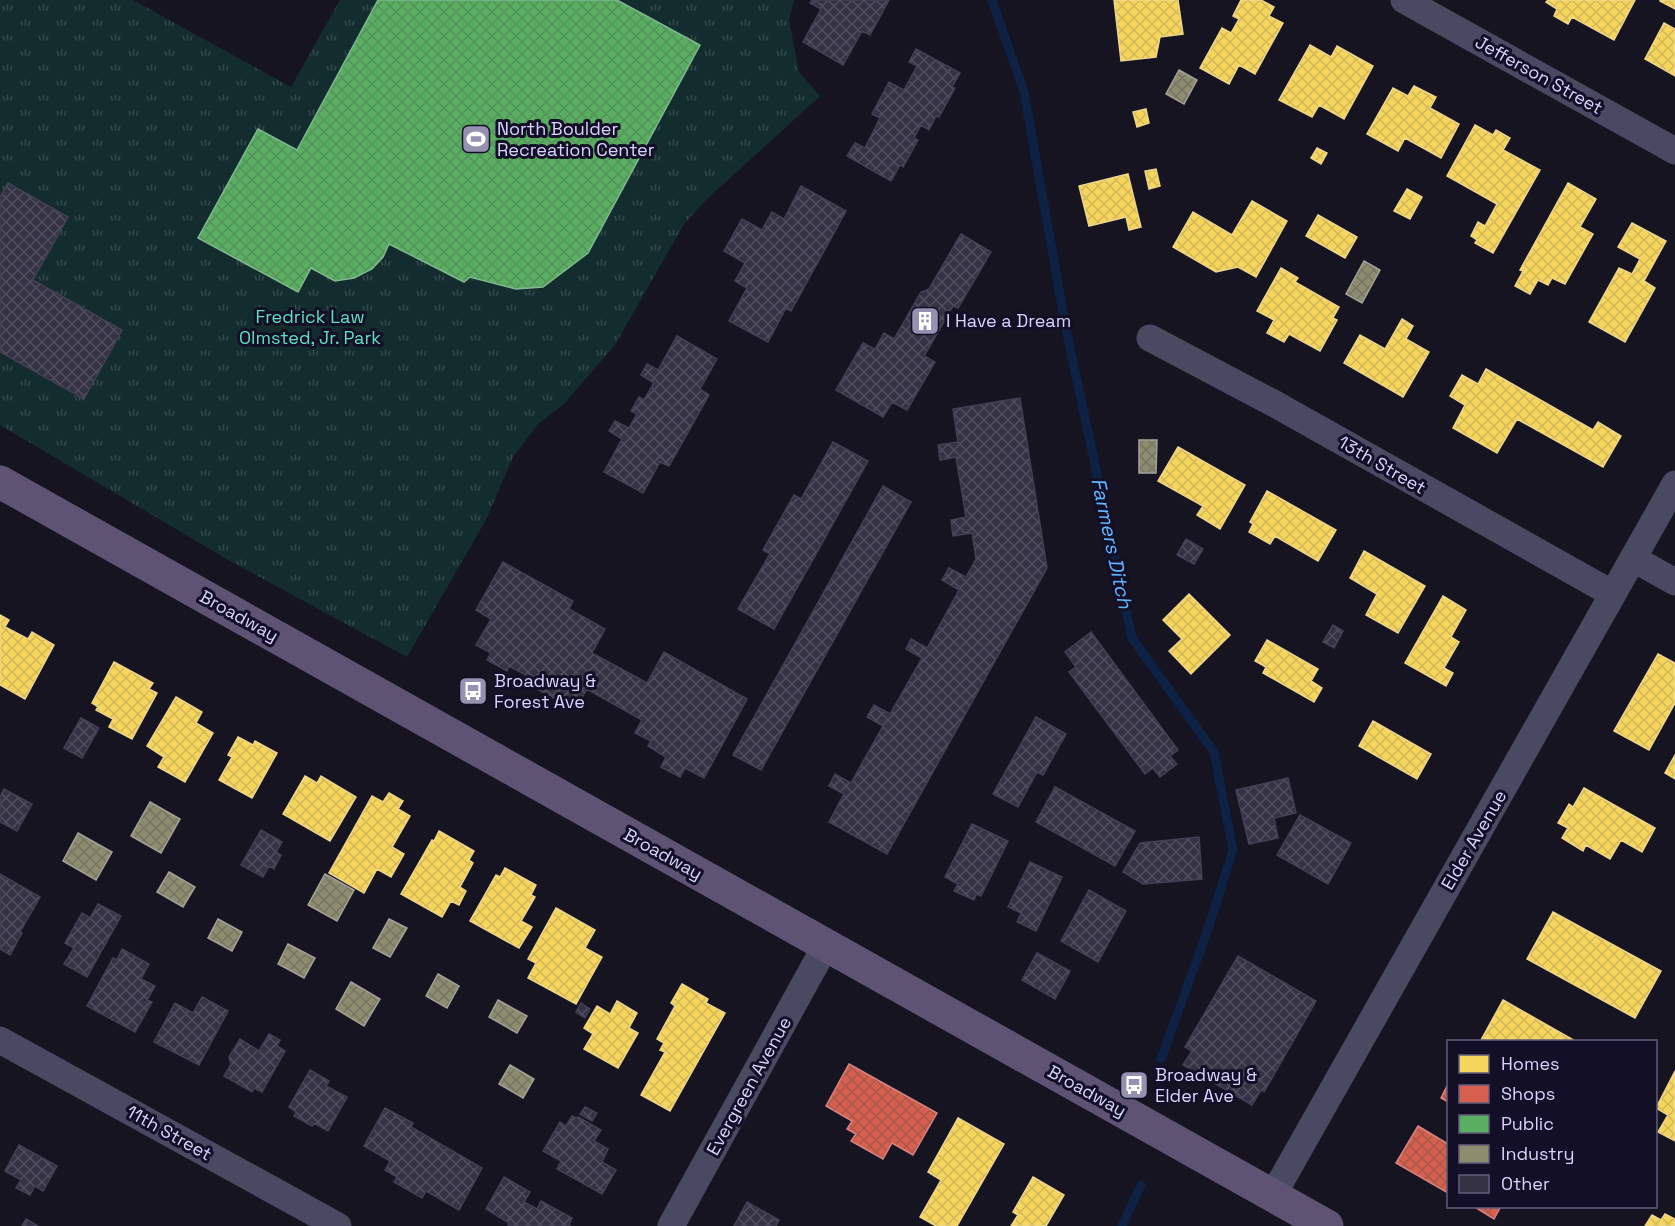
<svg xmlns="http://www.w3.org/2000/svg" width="1675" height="1226" viewBox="0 0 1675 1226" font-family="'Space Grotesk',sans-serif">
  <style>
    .grass { fill: url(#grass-tufts) }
    .homes { fill: url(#homes-cross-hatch); stroke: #edd58d; stroke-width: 1.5 }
    .shops { fill: url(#shops-cross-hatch); stroke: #d78382; stroke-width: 1.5 }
    .public { fill: url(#public-cross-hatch); stroke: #80b990; stroke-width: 1.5 }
    .industry { fill: url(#industry-cross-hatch); stroke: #a3a29a; stroke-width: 1.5 }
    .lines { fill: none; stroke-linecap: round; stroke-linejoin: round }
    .stream { stroke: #0d2144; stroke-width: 9 }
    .building { fill: url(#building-cross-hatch); stroke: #433f54; stroke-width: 1.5 }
    .minor { stroke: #4a4962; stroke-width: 27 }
    .primary { stroke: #5e5373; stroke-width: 33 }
    .labels { text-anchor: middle; stroke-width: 6; stroke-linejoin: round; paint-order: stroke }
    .street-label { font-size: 18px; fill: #d9d4ff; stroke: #130f26 }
    .poi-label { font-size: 18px; fill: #d9d4ff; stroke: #130f26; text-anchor: start }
    .park-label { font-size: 18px; fill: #5fe0c0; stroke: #130f26 }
    .water-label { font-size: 20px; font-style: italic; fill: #62b6ff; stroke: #130f26 }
  </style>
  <defs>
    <pattern id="grass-tufts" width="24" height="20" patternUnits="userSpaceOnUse" patternTransform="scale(1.5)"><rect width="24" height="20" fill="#132c2d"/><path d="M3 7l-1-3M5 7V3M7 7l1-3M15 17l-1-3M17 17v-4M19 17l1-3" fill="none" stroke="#354a4c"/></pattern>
    <pattern id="homes-cross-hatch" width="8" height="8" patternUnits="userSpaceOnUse" patternTransform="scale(1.5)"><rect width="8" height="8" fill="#f6d55c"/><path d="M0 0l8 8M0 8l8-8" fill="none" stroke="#d2b759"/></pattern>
    <pattern id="shops-cross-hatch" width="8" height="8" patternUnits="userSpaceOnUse" patternTransform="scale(1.5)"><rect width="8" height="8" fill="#d6604d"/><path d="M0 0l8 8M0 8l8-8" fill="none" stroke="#a9564d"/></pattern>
    <pattern id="public-cross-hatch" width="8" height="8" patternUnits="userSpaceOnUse" patternTransform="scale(1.5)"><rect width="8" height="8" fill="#5aae61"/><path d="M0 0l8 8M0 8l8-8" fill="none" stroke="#54925c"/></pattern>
    <pattern id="industry-cross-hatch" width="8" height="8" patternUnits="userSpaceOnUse" patternTransform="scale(1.5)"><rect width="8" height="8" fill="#8c8c6e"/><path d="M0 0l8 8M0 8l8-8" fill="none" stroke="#767564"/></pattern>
    <pattern id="building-cross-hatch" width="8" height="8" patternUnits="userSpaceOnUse" patternTransform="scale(1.5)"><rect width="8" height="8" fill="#343243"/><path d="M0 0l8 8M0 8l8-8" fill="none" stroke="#514f5f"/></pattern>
  </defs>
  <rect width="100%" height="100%" fill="#161421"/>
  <!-- grass -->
  <path class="grass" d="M0,0H133L291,87L340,0H794L789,20L799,72L820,96L706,200L684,224L615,345L564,404L538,424L513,457L487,518L407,657L230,561L0,425Z"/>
  <!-- homes -->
  <path class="homes" d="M1114,0H1178L1183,34L1160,37L1156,57L1121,61Z
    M1241,0H1261L1274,7L1269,16L1283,23L1255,74L1239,65L1229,84L1200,68L1222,28L1231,33L1239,19L1233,16Z
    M1548,0H1635L1614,40L1572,17L1568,24L1554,16L1557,9L1546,2Z
    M1660,0H1675V9L1660,1Z
    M1664,23L1675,29V76L1645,59Z
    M1310,45L1331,57L1337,46L1373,66L1344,119L1319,105L1312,117L1279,100Z
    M1414,86L1436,97L1430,108L1459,124L1441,158L1405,138L1398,151L1367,134L1393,88L1408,96Z
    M1146,109L1149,123L1137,127L1133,112Z
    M1475,125L1493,135L1496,130L1510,138L1503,150L1540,170L1493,253L1475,243L1477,240L1471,236L1478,222L1485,226L1497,204L1447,176Z
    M1317,148L1327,153L1321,164L1311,158Z
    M1156,169L1160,186L1149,189L1145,171Z
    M1128,174L1141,227L1129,230L1126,217L1089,226L1079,186Z
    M1568,183L1596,199L1580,227L1593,234L1565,284L1552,278L1548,285L1538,280L1530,294L1515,286L1523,271L1520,270Z
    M1407,189L1422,197L1410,219L1394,211Z
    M1252,201L1287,221L1256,277L1238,267L1216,272L1173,247L1193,212L1232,235Z
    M1318,215L1357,237L1345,258L1306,236Z
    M1632,223L1666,241L1644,281L1655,288L1625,342L1589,322L1619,268L1632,274L1640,259L1618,247Z
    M1281,268L1298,278L1295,282L1339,307L1333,318L1337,320L1320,351L1289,334L1284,342L1267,333L1274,320L1257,311Z
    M1402,319L1413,326L1406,339L1429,352L1403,397L1344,363L1360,335L1385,349Z
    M1486,369L1593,430L1598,422L1621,436L1603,467L1517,419L1497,453L1453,428L1465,405L1450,396L1462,375L1478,384Z
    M1178,447L1245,485L1220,529L1197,515L1203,506L1158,481Z
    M1267,491L1336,530L1318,561L1275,536L1270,544L1249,532L1253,524L1250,522Z
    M1364,551L1425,586L1398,633L1366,615L1377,594L1350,578Z
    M1189,594L1230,635L1191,674L1169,651L1182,639L1163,620Z
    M1443,596L1466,610L1451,637L1459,642L1444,668L1453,673L1446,686L1405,663Z
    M0,615L9,620L5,627L28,639L32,632L54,645L25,699L0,685Z
    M1267,640L1318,669L1311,681L1322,688L1314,702L1263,673L1266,667L1255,661Z
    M1658,654L1675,663V703L1649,750L1614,731Z
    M114,662L153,683L149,689L157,693L132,739L109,727L113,719L96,710L98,707L92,703Z
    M176,697L202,712L196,723L213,733L185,782L158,767L164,757L147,746Z
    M1373,721L1431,754L1417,779L1359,746Z
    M238,737L253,745L255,741L277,753L252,798L219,780L232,757L228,755Z
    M1675,755V779L1665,773Z
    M305,776L317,783L321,776L356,797L330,841L283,814Z
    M1584,788L1655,828L1642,852L1621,840L1610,859L1586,845L1583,851L1562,838L1568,828L1558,823L1569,804L1573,807Z
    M389,793L403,801L398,809L410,816L392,847L404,854L391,877L377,869L364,893L329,873L372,796L383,802Z
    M439,831L474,851L469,860L473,863L460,887L466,891L459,905L451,901L442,917L401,894L432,840L434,841Z
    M505,868L536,885L531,895L535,897L521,921L532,927L519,948L470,921L496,875L500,877Z
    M556,908L595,930L585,948L602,957L576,1004L528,978L536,963L528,959Z
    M1553,912L1661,971L1635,1018L1527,959Z
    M682,984L708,999L706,1003L725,1013L670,1111L641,1095L665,1052L660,1050L664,1043L657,1039L675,1006L671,1003Z
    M1503,1000L1577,1042H1480Z
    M617,1001L637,1013L629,1028L638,1033L618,1068L584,1049L593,1034L584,1028L597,1006L610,1014Z
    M1675,1071V1141L1658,1132L1668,1115L1656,1108Z
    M958,1118L1004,1144L957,1226H936L920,1217L941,1180L928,1172Z
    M1033,1177L1064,1195L1046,1226H1011L1018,1215L1013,1212Z
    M1665,1214L1675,1219V1226H1645L1652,1215L1661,1220Z"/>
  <!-- shops -->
  <path class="shops" d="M849,1064L937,1113L913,1155L892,1143L883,1159L851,1141L856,1134L847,1129L852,1121L826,1106Z
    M1448,1084V1102L1441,1098Z
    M1418,1126L1448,1144V1193L1396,1163Z
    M1473,1206H1501L1494,1219Z"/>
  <!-- public -->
  <path class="public" d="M378,0H617L700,45L588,253L543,287L516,289L470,277L464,282L389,244L383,257L372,269L354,278L335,281L311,268L298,292L198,238L258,129L297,150Z"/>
  <!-- industry -->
  <path class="industry" d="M1179,70L1197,80L1184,104L1166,94Z
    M1364,261L1380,270L1362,303L1346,294Z
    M1139,440H1157L1156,473H1139Z
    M150,802L180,819L161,853L131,836Z
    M78,833L112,852L96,880L63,861Z
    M169,872L195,887L183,907L157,892Z
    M325,874L354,890L337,921L308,905Z
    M218,919L242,932L232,951L208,938Z
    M389,919L407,928L390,957L373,948Z
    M288,944L315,958L304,978L278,964Z
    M438,974L459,986L447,1008L426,996Z
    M351,982L380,999L364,1026L336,1009Z
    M498,1000L527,1016L517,1033L489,1017Z
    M510,1065L534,1079L523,1098L499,1084Z"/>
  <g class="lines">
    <!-- stream -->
    <path class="stream" d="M992,0L1024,92L1066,329L1132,638L1214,752L1233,850L1208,929L1161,1059
      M1122,1226L1141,1185"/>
  </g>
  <!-- building -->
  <path class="building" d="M812,0H889L870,35L862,31L843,65L803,42L821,9L810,3Z
    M916,49L960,73L952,87L955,88L939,117L936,116L929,130L921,125L914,138L918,140L903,167L900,165L891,181L847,156L855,143L865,148L880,118L872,114L889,82L904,90L917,66L909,62Z
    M8,183L68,217L33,280L122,330L84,399L0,352V197Z
    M801,186L846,211L791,311L786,308L768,342L729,321L747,288L735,281L745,263L724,251L742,219L762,230L772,212L784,219Z
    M961,234L991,252L958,308L953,306L924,356L935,362L907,410L892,402L883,417L836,390L863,343L875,349L884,333L894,339L921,292L929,289Z
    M677,336L717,359L700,389L709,395L669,466L660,462L643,493L604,472L622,439L609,431L615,421L629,428L637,414L631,411L639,397L644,400L654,383L641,375L647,364L658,370Z
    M1020,398L1047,568L887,854L829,822L844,794L829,786L835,774L851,783L883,726L867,717L874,705L890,714L922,658L906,649L911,639L927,648L959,590L942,580L949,568L966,577L976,559L972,533L953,536L951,520L966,517L956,457L940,460L938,445L958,442L953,409Z
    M833,442L868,461L774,629L738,609L770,554L763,550L794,495L801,499Z
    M883,486L911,502L761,770L733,755Z
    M1186,539L1203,549L1194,564L1177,555Z
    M503,562L573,601L569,609L605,629L592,653L647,683L664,652L747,699L704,778L685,768L680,777L661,767L666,757L648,746L651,741L635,733L642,720L587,689L578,705L564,697L561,702L522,681L526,675L509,666L507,671L487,660L491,653L476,645L491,619L476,610Z
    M1333,625L1343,631L1334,648L1323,642Z
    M1091,632L1178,750L1170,756L1177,764L1160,777L1153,768L1145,774L1069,672L1076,667L1065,652Z
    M1036,717L1066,734L1043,775L1037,772L1018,807L993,794Z
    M81,718L99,728L82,758L64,748Z
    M1288,778L1296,813L1274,818L1278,838L1249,844L1236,790Z
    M1055,787L1135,831L1115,866L1036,822Z
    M4,789L32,804L17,831L0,822V797Z
    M1300,815L1351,843L1328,884L1277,855Z
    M972,824L1008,841L981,896L976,894L974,900L954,891L958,884L945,877Z
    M261,830L282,842L276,852L281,855L274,869L269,866L263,877L241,865Z
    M1199,837L1202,879L1143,884L1123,872L1140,843Z
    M1030,862L1062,877L1036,931L1017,922L1021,913L1008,907Z
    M0,874L40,897L20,932L22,933L10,955L0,949Z
    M1089,890L1126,911L1098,962L1061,941Z
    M98,904L121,916L87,977L64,964L74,948L65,943L82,913L90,918Z
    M122,949L149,964L141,979L155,986L147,1000L152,1002L135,1032L87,1006L113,958L117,960Z
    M1037,953L1070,971L1055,999L1022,980Z
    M1238,956L1316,1001L1264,1092L1261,1090L1252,1105L1183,1065L1192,1051L1185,1047Z
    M202,997L228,1011L199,1065L154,1042L175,1003L193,1013Z
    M581,1003L590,1009L585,1018L576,1012Z
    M269,1034L280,1040L277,1046L285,1051L262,1092L254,1088L252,1092L224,1076L231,1064L229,1057L240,1039L259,1051Z
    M310,1070L329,1081L326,1086L347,1097L328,1131L314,1123L312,1126L294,1116L296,1112L289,1107Z
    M585,1107L597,1113L592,1121L580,1114Z
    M385,1108L413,1123L411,1127L482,1168L459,1210L426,1191L422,1198L394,1182L397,1177L385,1170L390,1161L364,1146Z
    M572,1116L577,1118L578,1117L601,1130L594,1141L608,1149L602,1162L616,1170L602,1194L557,1169L561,1161L543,1151L560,1122L566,1126Z
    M19,1145L57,1166L43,1191L35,1186L30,1195L16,1188L21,1180L5,1171Z
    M504,1177L530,1192L524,1202L537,1209L541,1201L572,1218L569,1225L571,1226H508L509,1223L486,1209Z
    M747,1202L779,1220L776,1226H734Z
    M26,1219L38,1226H22Z"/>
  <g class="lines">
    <!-- minor -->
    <path class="minor" d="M1404,0L1675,151
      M1150,338L1275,404L1613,594
      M1634,559L1675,582
      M0,1040L338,1226
      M1273,1195L1675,484
      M671,1226L826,945"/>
    <!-- primary -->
    <path class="primary" d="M0,482L1327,1226"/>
  </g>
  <!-- icons -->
  <defs>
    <g id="stadium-square" transform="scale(1.5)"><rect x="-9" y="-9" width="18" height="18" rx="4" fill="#9591b1" stroke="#130f26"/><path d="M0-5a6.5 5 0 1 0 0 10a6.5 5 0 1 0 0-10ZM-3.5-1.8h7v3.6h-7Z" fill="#fff"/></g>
    <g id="building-square" transform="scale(1.5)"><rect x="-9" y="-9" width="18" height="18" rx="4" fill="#9591b1" stroke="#130f26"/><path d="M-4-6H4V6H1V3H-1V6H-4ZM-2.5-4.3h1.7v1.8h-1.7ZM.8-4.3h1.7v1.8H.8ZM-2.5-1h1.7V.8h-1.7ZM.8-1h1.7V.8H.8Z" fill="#fff"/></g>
    <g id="bus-square" transform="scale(1.5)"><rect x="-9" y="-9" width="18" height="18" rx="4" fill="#9591b1" stroke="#130f26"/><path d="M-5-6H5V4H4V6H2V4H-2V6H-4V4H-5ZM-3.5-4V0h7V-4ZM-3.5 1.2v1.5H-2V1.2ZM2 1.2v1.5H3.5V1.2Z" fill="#fff"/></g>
  </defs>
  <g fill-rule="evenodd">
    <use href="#stadium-square" x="476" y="139"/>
    <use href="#building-square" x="925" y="321"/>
    <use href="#bus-square" x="473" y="691"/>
    <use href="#bus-square" x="1134" y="1085"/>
  </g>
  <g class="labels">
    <!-- street labels -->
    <g class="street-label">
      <text transform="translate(1539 75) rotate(29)" y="6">Jefferson Street</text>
      <text transform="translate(1382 465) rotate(30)" y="6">13th Street</text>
      <text transform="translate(239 616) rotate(29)" y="6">Broadway</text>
      <text transform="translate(1474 840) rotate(-60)" y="6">Elder Avenue</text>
      <text transform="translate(663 854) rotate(29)" y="6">Broadway</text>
      <text transform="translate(749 1086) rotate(-61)" y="6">Evergreen Avenue</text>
      <text transform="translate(1087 1091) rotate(29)" y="6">Broadway</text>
      <text transform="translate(169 1133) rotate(29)" y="6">11th Street</text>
    </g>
    <!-- poi labels -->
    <g class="poi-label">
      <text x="497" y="135">North Boulder<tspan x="497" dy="21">Recreation Center</tspan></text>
      <text x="946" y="327">I Have a Dream</text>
      <text x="494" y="687">Broadway &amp;<tspan x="494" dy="21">Forest Ave</tspan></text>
      <text x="1155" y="1081">Broadway &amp;<tspan x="1155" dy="21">Elder Ave</tspan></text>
    </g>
    <!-- park labels -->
    <g class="park-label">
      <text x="310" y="323">Fredrick Law<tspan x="310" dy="21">Olmsted, Jr. Park</tspan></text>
    </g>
    <!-- water labels -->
    <g class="water-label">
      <text transform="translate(1112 543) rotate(78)" y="7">Farmers Ditch</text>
    </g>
  </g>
  <!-- legend -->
  <rect x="1447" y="1040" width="210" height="168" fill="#130f26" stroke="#625e7d" stroke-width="1.5"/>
  <rect x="1459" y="1055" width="30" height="18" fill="#f6d55c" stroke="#625e7d" stroke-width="1.5"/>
  <text x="1501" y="1070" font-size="18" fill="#d9d4ff">Homes</text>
  <rect x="1459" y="1085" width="30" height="18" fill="#d6604d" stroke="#625e7d" stroke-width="1.5"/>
  <text x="1501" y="1100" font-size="18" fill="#d9d4ff">Shops</text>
  <rect x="1459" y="1115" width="30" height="18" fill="#5aae61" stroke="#625e7d" stroke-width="1.5"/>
  <text x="1501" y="1130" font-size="18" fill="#d9d4ff">Public</text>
  <rect x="1459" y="1145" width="30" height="18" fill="#8c8c6e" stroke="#625e7d" stroke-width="1.5"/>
  <text x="1501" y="1160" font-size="18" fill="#d9d4ff">Industry</text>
  <rect x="1459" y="1175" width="30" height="18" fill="#343243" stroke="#625e7d" stroke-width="1.5"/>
  <text x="1501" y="1190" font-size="18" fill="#d9d4ff">Other</text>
</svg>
